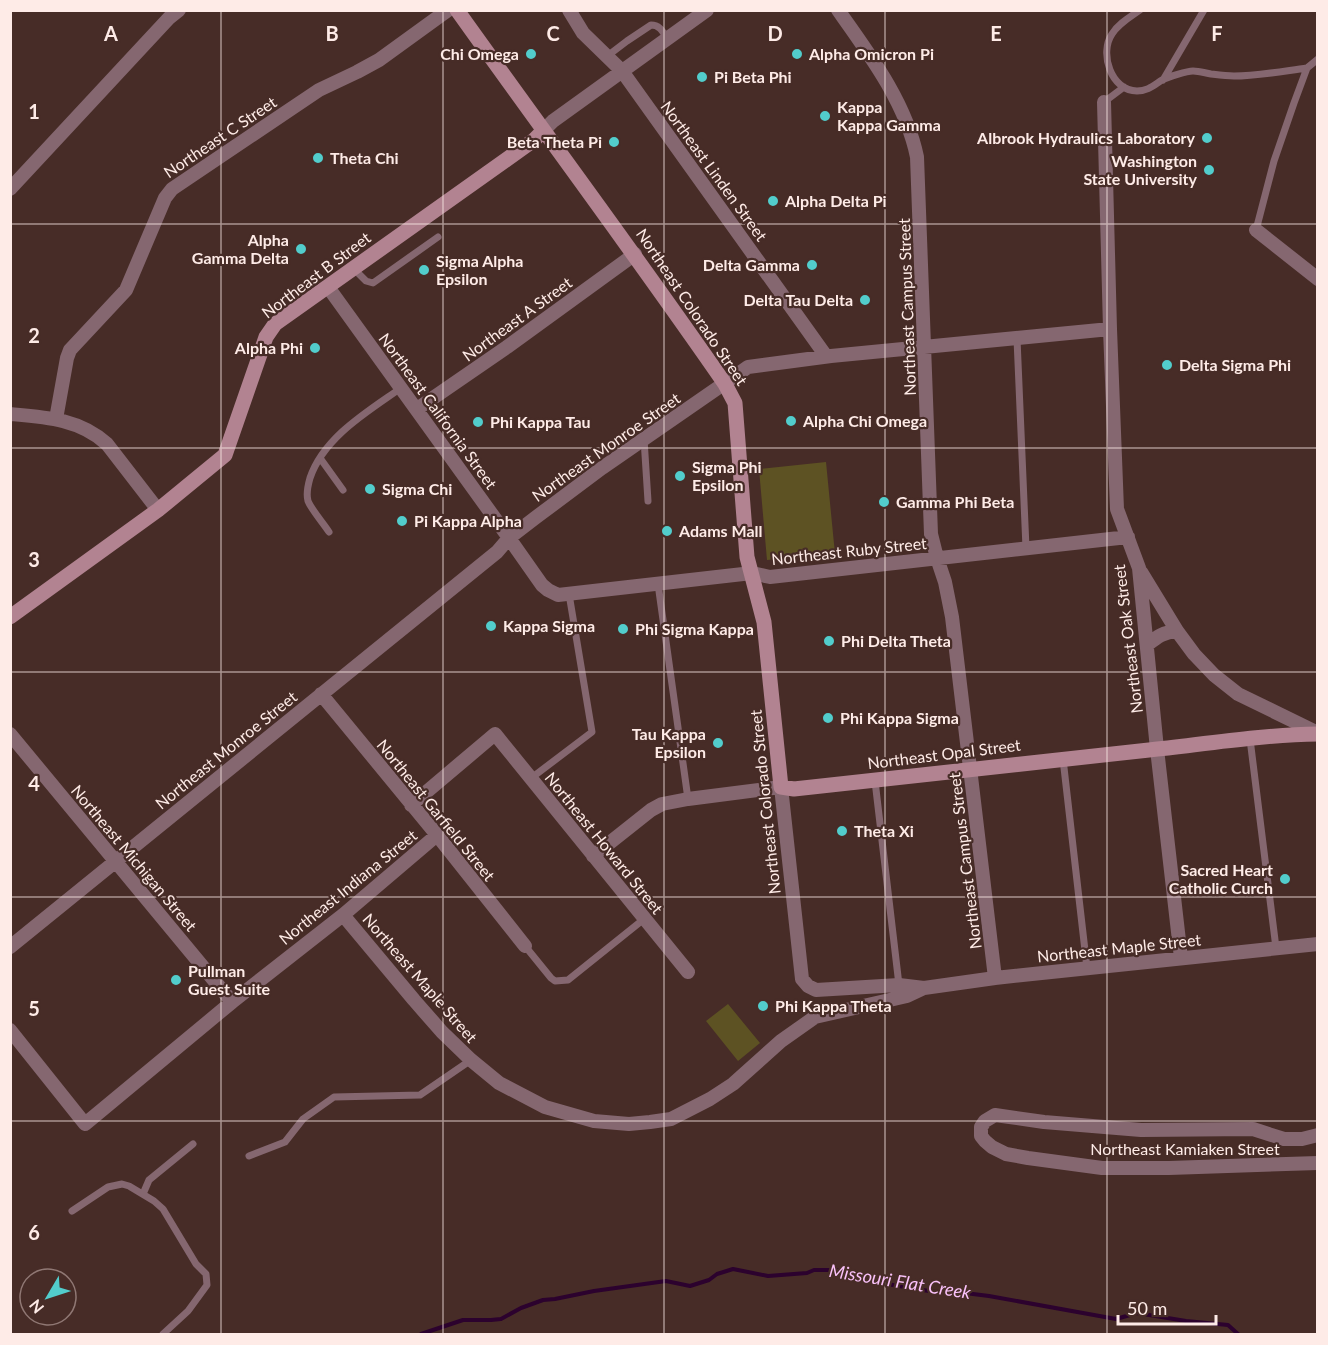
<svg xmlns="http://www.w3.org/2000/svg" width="1328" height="1345" viewBox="0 0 1328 1345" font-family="Lato,sans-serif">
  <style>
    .green { fill: #5d5223 }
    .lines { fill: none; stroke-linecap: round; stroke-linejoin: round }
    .stream { stroke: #2c022e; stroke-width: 4 }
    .lane { stroke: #856770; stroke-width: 7 }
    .street { stroke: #856770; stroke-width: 14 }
    .secondary { stroke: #b28391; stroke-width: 15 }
    .grid { fill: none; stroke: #feebe7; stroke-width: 1.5; stroke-opacity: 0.55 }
    .poi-dot { fill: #52cdcc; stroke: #472c27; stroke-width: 2 }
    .labels { text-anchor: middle; stroke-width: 4.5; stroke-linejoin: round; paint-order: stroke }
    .poi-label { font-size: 16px; font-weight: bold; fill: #feebe7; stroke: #472c27; text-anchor: start }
    .street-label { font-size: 16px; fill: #feebe7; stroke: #472c27 }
    .water-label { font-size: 18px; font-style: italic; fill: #fac2fa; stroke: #472c27 }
    .grid-label { font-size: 20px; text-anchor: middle; font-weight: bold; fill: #feebe7; stroke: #472c27; stroke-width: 4.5; stroke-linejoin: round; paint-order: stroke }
  </style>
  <rect width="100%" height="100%" fill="#472c27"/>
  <!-- green -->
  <path class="green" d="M826,462L835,554L767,560L759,469Z
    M728,1004L760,1043L738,1061L706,1021Z"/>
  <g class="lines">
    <!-- stream -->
    <path class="stream" d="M421,1334L463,1320H491L501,1319L521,1308L543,1300L555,1299L594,1291L666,1281L690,1286L709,1280L717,1274L733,1269L768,1276L807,1273L814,1270H842L887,1284L935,1292L949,1291L989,1296L1116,1319L1137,1313L1186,1321L1228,1325L1238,1334"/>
    <!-- lane -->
    <path class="lane" d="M1140,10C1130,17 1118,24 1112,34C1099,53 1111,91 1137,91C1148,91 1154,85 1162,80C1168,77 1187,71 1193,71C1199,71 1205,73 1211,74C1219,75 1226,76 1234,76C1257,76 1284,71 1307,68
      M606,57L627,41L651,25C660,25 663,32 667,38
      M1163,80L1204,10
      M1104,102L1124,87
      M1256,230L1274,161L1294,103L1307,68L1318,59
      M353,268L366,281L373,283L438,237
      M1017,339L1026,548
      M644,439L648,501
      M320,458L343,490
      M329,532C324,524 311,509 308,501C306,494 308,485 310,478C324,437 367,412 401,388
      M658,584L688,799
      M1250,739L1276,948
      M1063,759L1087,968
      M530,779L592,732L569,594
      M875,781L899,985
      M525,946L551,978L555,981L568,980L644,919
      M249,1156L285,1142L303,1119L334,1097L420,1095L471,1060
      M143,1194L149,1180L193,1144
      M72,1211L108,1187L122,1184L129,1186L154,1201L163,1209L196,1264L206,1274L207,1285L188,1311L163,1334"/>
    <!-- street -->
    <path class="street" d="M569,10L583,33L622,71L826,356
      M838,10C870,55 906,103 917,157L931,534L937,558L945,582L952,617L995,978
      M1104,102L1110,329L1117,509L1139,568L1157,749L1181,958
      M543,131L553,121L707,10
      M10,189L169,18L179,10
      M1256,230L1318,279
      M328,287L509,538L542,585L548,590L558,595L752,573L770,577L1128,537
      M417,409L507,347L635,254
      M10,414C45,417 80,419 107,444L158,510
      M56,419L67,358L70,350L126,290L165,198L172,189L319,90L357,72L379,60L448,10
      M1141,572L1177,631L1194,654L1214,675L1238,694L1318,733
      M1147,645C1157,637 1163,632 1177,631
      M321,694L437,835L525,946
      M10,734L232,1002
      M411,805L495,734L688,972
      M593,856L651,810L662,804L688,799L781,787L802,979L808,986L816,990L899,985L924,988L995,978L1318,944
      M343,915L414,1000L442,1032L471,1060L499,1083L545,1107L594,1121L629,1124L650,1122L671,1119L710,1099L733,1084L781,1041L815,1017L907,996L924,988
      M10,947L497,552L509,538L535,518L602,468L748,367L831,356L1110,329
      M10,1030L85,1124L232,1002L343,915L437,835
      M1318,1135L1302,1139H1284L1253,1129L1141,1130L1044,1122L995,1115L985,1121L981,1127V1136L985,1141L992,1147L1006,1154L1028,1158L1102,1168H1169L1318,1163"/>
    <!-- secondary -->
    <path class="secondary" d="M457,10C546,135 638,258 725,384L735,403L747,557L764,622L781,787L794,789C913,777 1031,762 1149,750C1205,744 1261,735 1318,734
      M10,617L158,510L225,455L266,337L275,324L534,140L543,131"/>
  </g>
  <!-- grid -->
  <path class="grid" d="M221,10V1334M443,10V1334M664,10V1334M885,10V1334M1107,10V1334M10,224H1318M10,448H1318M10,672H1318M10,897H1318M10,1121H1318"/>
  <!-- markers -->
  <g class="poi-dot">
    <circle cx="531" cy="54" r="6"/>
    <circle cx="797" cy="54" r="6"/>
    <circle cx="702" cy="77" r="6"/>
    <circle cx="825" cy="116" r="6"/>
    <circle cx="1207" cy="138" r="6"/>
    <circle cx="614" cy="142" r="6"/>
    <circle cx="318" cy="158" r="6"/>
    <circle cx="1209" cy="170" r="6"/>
    <circle cx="773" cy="201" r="6"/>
    <circle cx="301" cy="249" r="6"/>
    <circle cx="812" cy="265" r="6"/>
    <circle cx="424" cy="270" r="6"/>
    <circle cx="865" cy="300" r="6"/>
    <circle cx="315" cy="348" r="6"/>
    <circle cx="1167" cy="365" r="6"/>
    <circle cx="791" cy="421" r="6"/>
    <circle cx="478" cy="422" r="6"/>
    <circle cx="680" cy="476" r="6"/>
    <circle cx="370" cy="489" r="6"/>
    <circle cx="884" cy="502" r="6"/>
    <circle cx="402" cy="521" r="6"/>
    <circle cx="667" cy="531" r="6"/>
    <circle cx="491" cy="626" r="6"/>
    <circle cx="623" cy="629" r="6"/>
    <circle cx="829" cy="641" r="6"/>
    <circle cx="828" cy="718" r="6"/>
    <circle cx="718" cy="743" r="6"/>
    <circle cx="842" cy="831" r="6"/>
    <circle cx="1285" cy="879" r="6"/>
    <circle cx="176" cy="980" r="6"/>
    <circle cx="763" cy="1006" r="6"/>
  </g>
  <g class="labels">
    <!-- poi labels -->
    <g class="poi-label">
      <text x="519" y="60" text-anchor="end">Chi Omega</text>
      <text x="809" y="60">Alpha Omicron Pi</text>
      <text x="714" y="83">Pi Beta Phi</text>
      <text x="837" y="113">Kappa<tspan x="837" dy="18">Kappa Gamma</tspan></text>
      <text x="1195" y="144" text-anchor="end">Albrook Hydraulics Laboratory</text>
      <text x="602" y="148" text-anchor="end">Beta Theta Pi</text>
      <text x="330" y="164">Theta Chi</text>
      <text x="1197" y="167" text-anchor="end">Washington<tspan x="1197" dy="18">State University</tspan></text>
      <text x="785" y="207">Alpha Delta Pi</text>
      <text x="289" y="246" text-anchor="end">Alpha<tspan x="289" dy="18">Gamma Delta</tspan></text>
      <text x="436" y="267">Sigma Alpha<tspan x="436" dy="18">Epsilon</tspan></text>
      <text x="800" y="271" text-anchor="end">Delta Gamma</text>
      <text x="853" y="306" text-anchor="end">Delta Tau Delta</text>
      <text x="303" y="354" text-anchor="end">Alpha Phi</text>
      <text x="1179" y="371">Delta Sigma Phi</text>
      <text x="803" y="427">Alpha Chi Omega</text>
      <text x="490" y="428">Phi Kappa Tau</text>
      <text x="692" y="473">Sigma Phi<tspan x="692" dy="18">Epsilon</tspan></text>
      <text x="382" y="495">Sigma Chi</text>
      <text x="896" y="508">Gamma Phi Beta</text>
      <text x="414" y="527">Pi Kappa Alpha</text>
      <text x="679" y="537">Adams Mall</text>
      <text x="503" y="632">Kappa Sigma</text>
      <text x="635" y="635">Phi Sigma Kappa</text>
      <text x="841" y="647">Phi Delta Theta</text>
      <text x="840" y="724">Phi Kappa Sigma</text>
      <text x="706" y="740" text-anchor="end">Tau Kappa<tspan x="706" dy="18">Epsilon</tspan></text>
      <text x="854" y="837">Theta Xi</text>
      <text x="1273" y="876" text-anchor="end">Sacred Heart<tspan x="1273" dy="18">Catholic Curch</tspan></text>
      <text x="188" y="977">Pullman<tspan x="188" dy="18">Guest Suite</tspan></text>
      <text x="775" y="1012">Phi Kappa Theta</text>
    </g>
    <!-- street labels -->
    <g class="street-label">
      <text transform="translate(220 137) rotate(-34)" y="6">Northeast C Street</text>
      <text transform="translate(714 171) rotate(54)" y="6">Northeast Linden Street</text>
      <text transform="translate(316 275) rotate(-37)" y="6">Northeast B Street</text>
      <text transform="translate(692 307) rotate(56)" y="6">Northeast Colorado Street</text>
      <text transform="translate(907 307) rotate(-92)" y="6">Northeast Campus Street</text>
      <text transform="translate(517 319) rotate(-36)" y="6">Northeast A Street</text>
      <text transform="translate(438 411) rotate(54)" y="6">Northeast California Street</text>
      <text transform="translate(606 447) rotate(-35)" y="6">Northeast Monroe Street</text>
      <text transform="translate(849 551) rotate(-6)" y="6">Northeast Ruby Street</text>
      <text transform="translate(1128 639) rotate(-97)" y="6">Northeast Oak Street</text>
      <text transform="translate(226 750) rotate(-39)" y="6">Northeast Monroe Street</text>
      <text transform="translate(944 754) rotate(-7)" y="6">Northeast Opal Street</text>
      <text transform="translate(765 802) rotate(-96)" y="6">Northeast Colorado Street</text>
      <text transform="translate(436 810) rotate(51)" y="6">Northeast Garfield Street</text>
      <text transform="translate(604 843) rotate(51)" y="6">Northeast Howard Street</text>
      <text transform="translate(134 858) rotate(50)" y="6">Northeast Michigan Street</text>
      <text transform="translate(965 861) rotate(-97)" y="6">Northeast Campus Street</text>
      <text transform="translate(348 887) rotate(-39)" y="6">Northeast Indiana Street</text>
      <text transform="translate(1119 948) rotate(-6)" y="6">Northeast Maple Street</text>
      <text transform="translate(420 978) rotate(49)" y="6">Northeast Maple Street</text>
      <text x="1185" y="1155">Northeast Kamiaken Street</text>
    </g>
    <!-- water labels -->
    <g class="water-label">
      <text transform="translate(900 1282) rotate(9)" y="6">Missouri Flat Creek</text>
    </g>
  </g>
  <g class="grid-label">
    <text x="111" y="41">A</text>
    <text x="332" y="41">B</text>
    <text x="553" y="41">C</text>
    <text x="775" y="41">D</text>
    <text x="996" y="41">E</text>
    <text x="1217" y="41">F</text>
    <text x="34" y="119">1</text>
    <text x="34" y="343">2</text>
    <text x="34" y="567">3</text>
    <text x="34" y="791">4</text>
    <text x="34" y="1016">5</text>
    <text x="34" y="1240">6</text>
  </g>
  <!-- border -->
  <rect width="1328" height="1345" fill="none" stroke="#feebe7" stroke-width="24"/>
  <!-- north arrow -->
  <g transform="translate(48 1297) rotate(231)"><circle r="28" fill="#472c27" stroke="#907874" stroke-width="1.5"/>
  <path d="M0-4.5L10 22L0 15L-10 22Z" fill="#52cdcc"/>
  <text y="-9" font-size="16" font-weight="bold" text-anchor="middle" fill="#feebe7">N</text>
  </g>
  <!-- scale -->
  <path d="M1118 1315v9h98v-9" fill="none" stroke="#feebe7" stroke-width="3"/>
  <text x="1127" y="1315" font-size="18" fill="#feebe7" stroke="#472c27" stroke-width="4.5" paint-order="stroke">50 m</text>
</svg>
